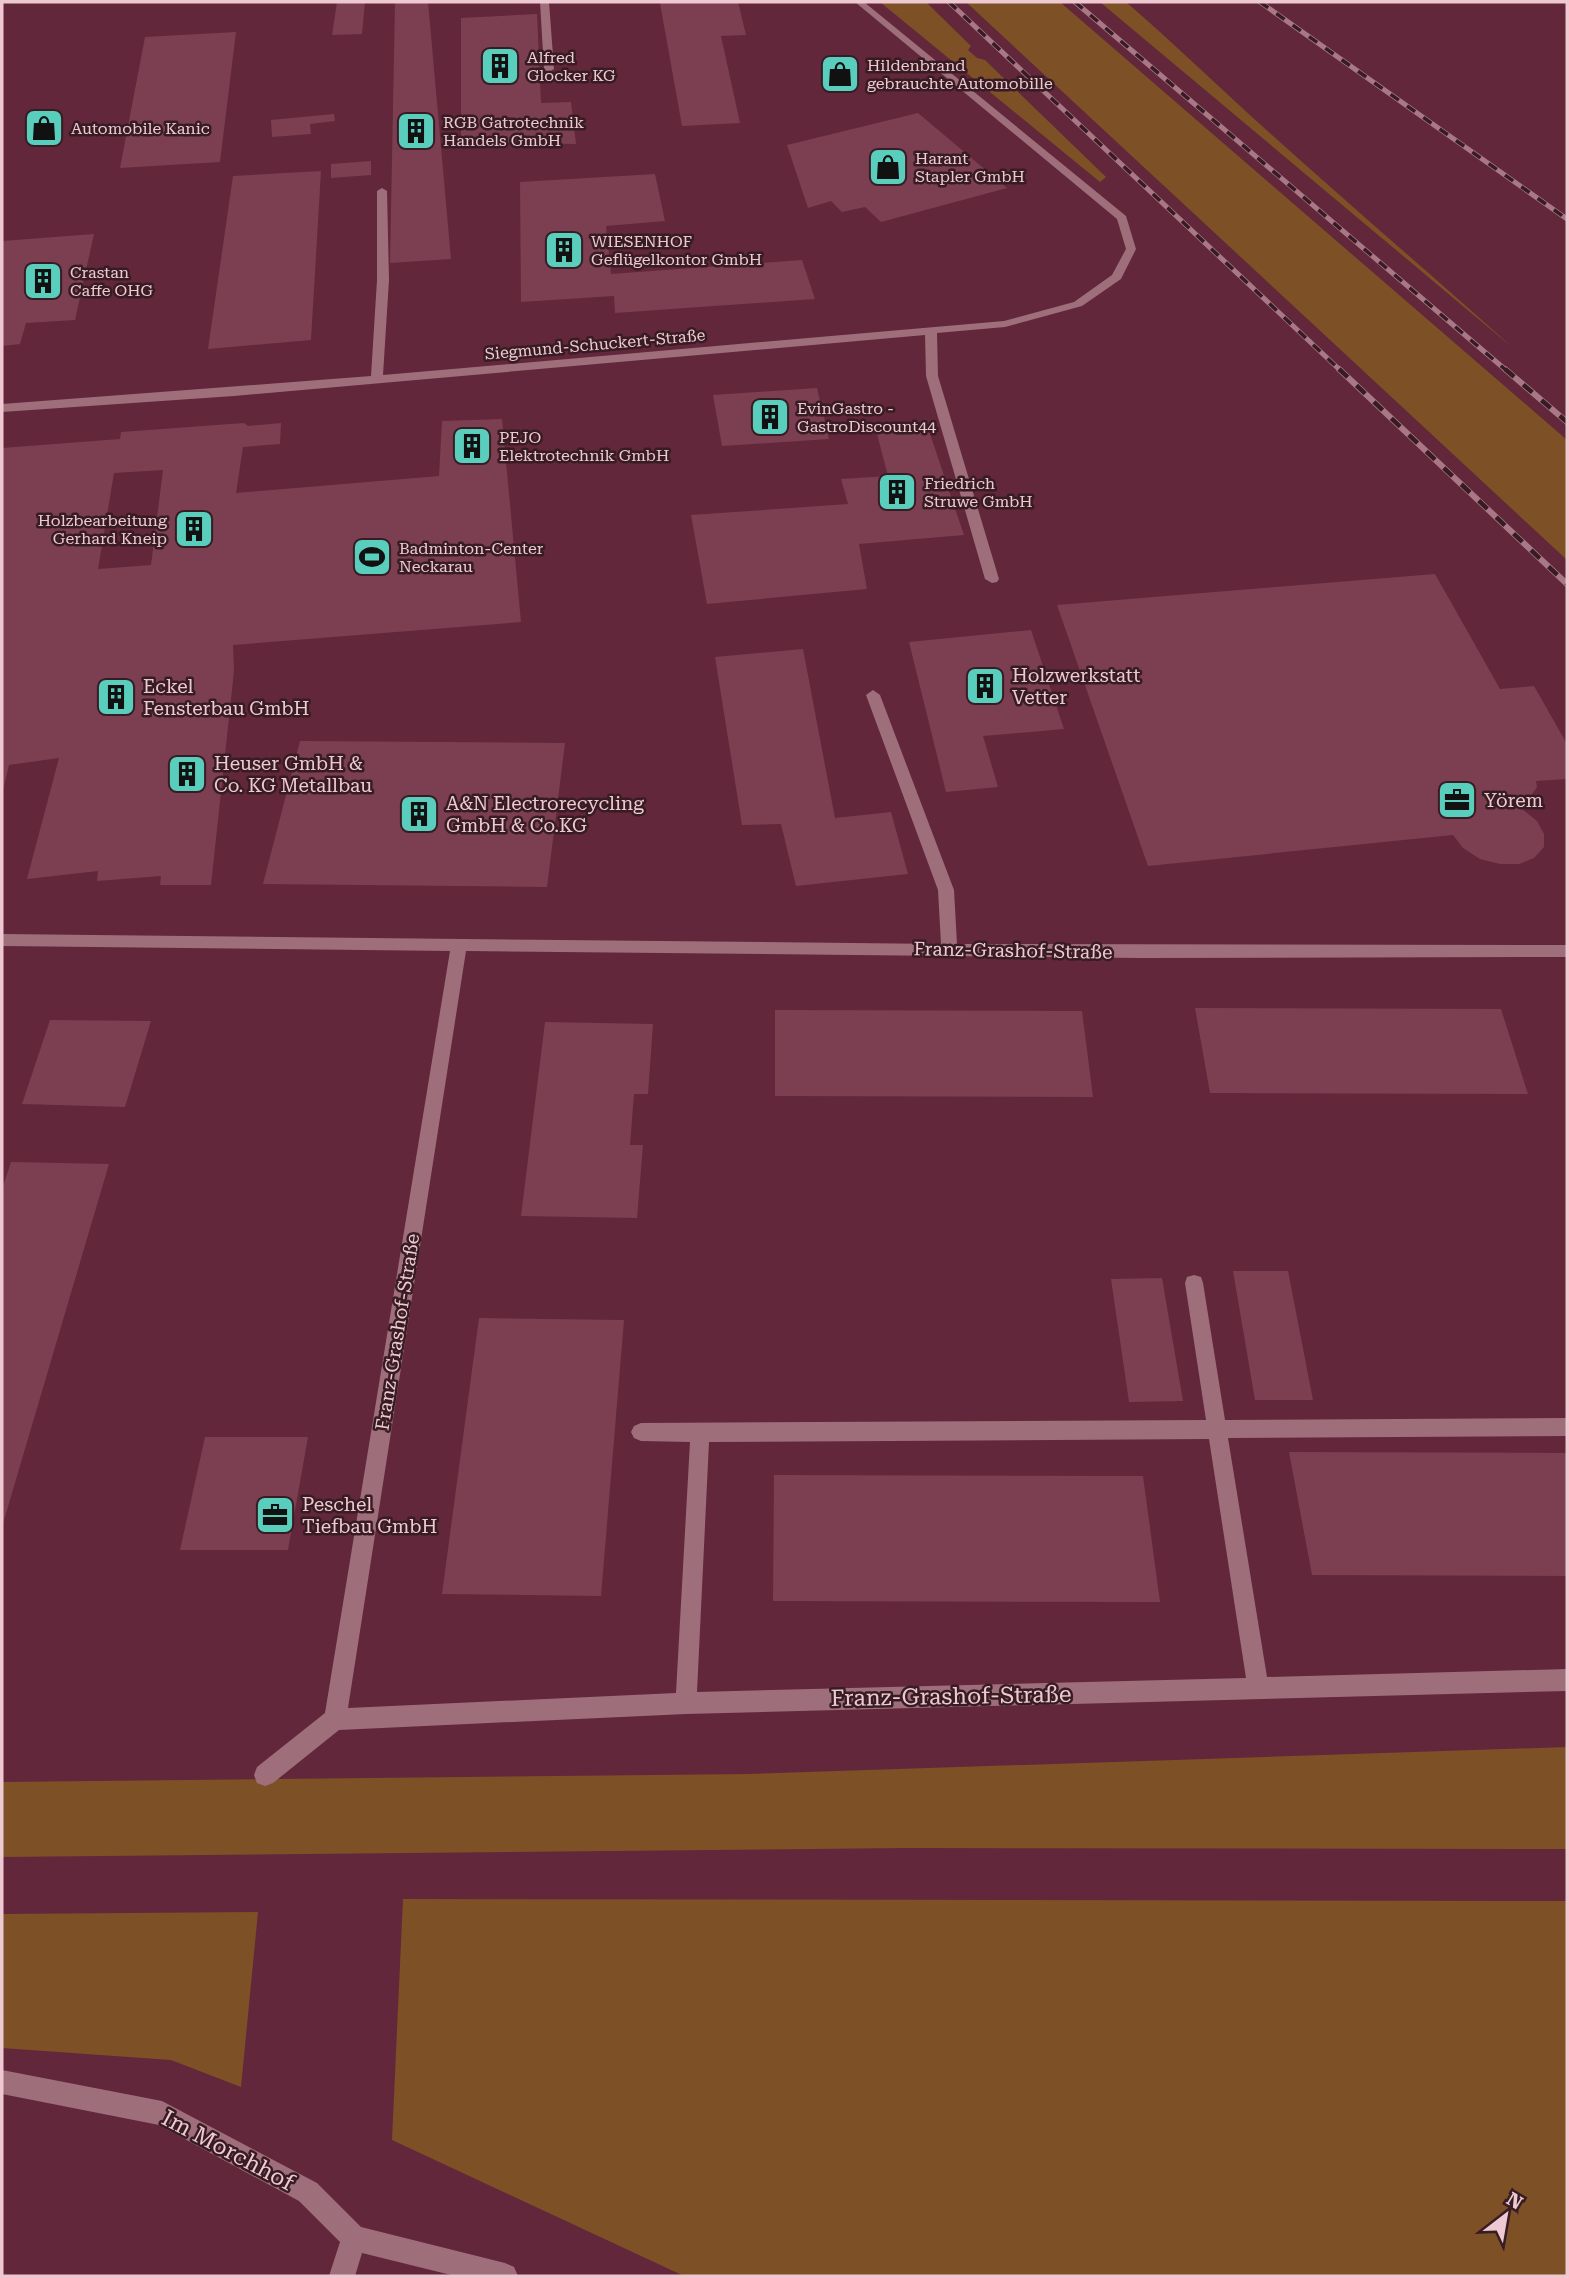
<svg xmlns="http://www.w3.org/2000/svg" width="1569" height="2278" viewBox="0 0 1569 2278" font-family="'Roboto Serif',serif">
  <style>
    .green { fill: #7e5025 }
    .building { fill: #7c3f51; fill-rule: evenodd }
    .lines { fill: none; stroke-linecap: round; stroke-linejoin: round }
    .minor { fill: #9f6e7b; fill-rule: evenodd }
    .rail-far1-casing { stroke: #a97887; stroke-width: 5 }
    .rail-casing { stroke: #a97887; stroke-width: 6 }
    .rail-far1 { stroke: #371c23; stroke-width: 3.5; stroke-dasharray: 10; stroke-linecap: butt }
    .rail { stroke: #371c23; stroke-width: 4.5; stroke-dasharray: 12; stroke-linecap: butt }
    .labels { text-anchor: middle; stroke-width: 5; stroke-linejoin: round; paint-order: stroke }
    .far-poi-label { font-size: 16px; fill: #efc9d2; stroke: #371c23; text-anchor: start }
    .far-street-label { font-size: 16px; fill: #efc9d2; stroke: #371c23 }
    .poi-label { font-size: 19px; fill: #efc9d2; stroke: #371c23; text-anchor: start }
    .street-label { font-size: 19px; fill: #efc9d2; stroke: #371c23 }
    .near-street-label { font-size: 23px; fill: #efc9d2; stroke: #371c23 }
  </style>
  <rect width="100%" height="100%" fill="#62273b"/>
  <!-- green -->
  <path class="green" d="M880,2H926L971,46L968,50L977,58L985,60L1106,177L1100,182Z
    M966,2H1060L1567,440V560Z
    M1100,2H1126C1176,45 1223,91 1272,135C1352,207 1433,276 1513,348Z
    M1567,1747V1849L907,1848L2,1857V1782L748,1774Z
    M403,1899L1567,1901V2276H684L392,2140Z
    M258,1912L241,2087L171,2060L2,2048V1914Z"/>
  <!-- building -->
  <path class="building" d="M337,2H365L362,34L332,35Z
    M428,2L451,259L390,263L395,3Z
    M738,2L746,35L721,36L740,123L682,126L660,3Z
    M537,14L541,103L571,102L576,144L461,142V18Z
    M236,32L220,162L120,168L145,37Z
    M918,113L1007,188L881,222L865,207L842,212L831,201L808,208L787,145Z
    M334,114L335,121L310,124L311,134L272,137L271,120Z
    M371,161V175L331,178V164Z
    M321,171L311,340L208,349L233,176Z
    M655,174L665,221L606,226L611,274L802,260L815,299L615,313L614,296L521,302L520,182Z
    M94,234L75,320L26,323L20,344L2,346V241Z
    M817,388L829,439L722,446L713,395Z
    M502,419L521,622L233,645L234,671L211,885H160L161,876L97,881L98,871L27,879L59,758L9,765L2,794V448L120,439L121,432L244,423L248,426L281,423L280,444L243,447L236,493L439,476L442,421ZM163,470L151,565L98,569L114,473Z
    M929,431L964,535L859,544L867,589L707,604L691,515L848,504L841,479L888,476L877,434Z
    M1435,574L1500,689L1534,686L1567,744V779L1536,781L1537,787L1522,809L1537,821L1544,834V847L1534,858L1519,864H1500L1480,859L1463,848L1453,835L1148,866L1057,605Z
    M1031,630L1064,729L983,736L998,787L946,792L909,642Z
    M803,649L835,818L891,812L908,874L796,886L781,824L742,825L715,657Z
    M300,741L565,743L547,887L263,884Z
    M1195,1008L1501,1009L1528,1094L1210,1093Z
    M775,1010L1082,1011L1093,1097L775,1096Z
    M50,1020L151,1021L125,1107L22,1104Z
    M545,1022L653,1024L648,1094H634L630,1145H643L637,1218L521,1216Z
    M11,1162L109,1164L2,1527V1189Z
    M1233,1271H1288L1313,1400H1255Z
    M1162,1278L1183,1401L1129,1402L1111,1279Z
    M479,1318L624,1320L601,1596L442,1594Z
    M205,1437H308L288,1550H180Z
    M1289,1452L1567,1453V1576L1312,1575Z
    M774,1475L1143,1476L1160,1602L773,1601Z"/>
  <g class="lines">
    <!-- minor -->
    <path class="minor" d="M540,2H549L554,69L549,72L544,69Z
      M855,2H864L1126,216L1136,249L1121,279L1082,306L1005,327L937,333L938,376L999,579L997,582L992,583L985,579L926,376L925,335L234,396L2,412V404L371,376L377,280V191L382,188L387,191L389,280L383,375L1004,321L1074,302L1112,275L1126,249L1117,219Z
      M873,690L880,695L954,890L957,944L1567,945V957L1142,958L466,951L348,1708L676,1693L690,1442L641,1441L634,1438L631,1432L634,1426L641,1423L1206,1420L1185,1283L1187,1277L1194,1275L1201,1277L1203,1283L1225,1420L1567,1418V1436L1228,1438L1267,1677L1567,1669V1691L686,1714L339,1730L273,1783L265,1786L257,1783L254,1775L257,1767L325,1713L450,951L2,946V934L941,944L938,890L866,695ZM1209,1439L1246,1678L697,1692L709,1442Z
      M2,2070L162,2101L317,2183L361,2227L505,2263L514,2267L518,2276H455L362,2253L355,2276H329L340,2242L299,2201L159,2125L2,2094Z"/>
    <!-- rail-far1 casing -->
    <g class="rail-far1-casing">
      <path id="rail-far1" d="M949,2L1341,371
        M1075,2L1507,371
        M1260,2L1567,219"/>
    </g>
    <!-- rail casing -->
    <g class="rail-casing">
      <path id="rail" d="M1339,369L1567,584
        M1505,369L1567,422"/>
    </g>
    <!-- rail-far1 -->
    <use href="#rail-far1" class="rail-far1"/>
    <!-- rail -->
    <use href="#rail" class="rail"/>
  </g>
  <!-- icons -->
  <defs>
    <g id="building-square" transform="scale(2.0125)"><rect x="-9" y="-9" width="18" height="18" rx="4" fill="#5acebd" stroke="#371c23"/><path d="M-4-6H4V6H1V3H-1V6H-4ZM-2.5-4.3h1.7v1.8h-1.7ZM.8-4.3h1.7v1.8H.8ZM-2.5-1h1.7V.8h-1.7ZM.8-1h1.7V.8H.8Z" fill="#111"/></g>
    <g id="shop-square" transform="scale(2.0125)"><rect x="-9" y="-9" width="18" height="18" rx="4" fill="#5acebd" stroke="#371c23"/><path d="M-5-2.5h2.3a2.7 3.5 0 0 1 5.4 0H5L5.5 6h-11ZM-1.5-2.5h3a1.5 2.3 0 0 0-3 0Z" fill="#111"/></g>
    <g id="stadium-square" transform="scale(2.0125)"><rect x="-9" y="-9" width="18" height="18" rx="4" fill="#5acebd" stroke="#371c23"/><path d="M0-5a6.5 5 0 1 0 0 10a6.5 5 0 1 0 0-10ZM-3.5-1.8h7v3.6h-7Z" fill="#111"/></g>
    <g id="office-square" transform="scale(2.0125)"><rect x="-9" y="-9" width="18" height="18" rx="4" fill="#5acebd" stroke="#371c23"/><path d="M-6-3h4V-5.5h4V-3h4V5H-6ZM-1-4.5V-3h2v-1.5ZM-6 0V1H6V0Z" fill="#111"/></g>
  </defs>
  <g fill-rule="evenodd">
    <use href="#building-square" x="500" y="66"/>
    <use href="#shop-square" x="840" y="74"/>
    <use href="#shop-square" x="44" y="128"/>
    <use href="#building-square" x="416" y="131"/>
    <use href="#shop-square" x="888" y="167"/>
    <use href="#building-square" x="564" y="250"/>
    <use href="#building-square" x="43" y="281"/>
    <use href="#building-square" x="770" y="417"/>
    <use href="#building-square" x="472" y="446"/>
    <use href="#building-square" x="897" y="492"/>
    <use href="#building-square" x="194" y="529"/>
    <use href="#stadium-square" x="372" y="557"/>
    <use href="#building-square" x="985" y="686"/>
    <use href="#building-square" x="116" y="697"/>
    <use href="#building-square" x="187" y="774"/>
    <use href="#office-square" x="1457" y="800"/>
    <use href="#building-square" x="419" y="814"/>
    <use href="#office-square" x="275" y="1515"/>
  </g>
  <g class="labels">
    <!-- far-poi labels -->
    <g class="far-poi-label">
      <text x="527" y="63">Alfred<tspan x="527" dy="18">Glocker KG</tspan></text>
      <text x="867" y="71">Hildenbrand<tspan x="867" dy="18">gebrauchte Automobille</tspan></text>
      <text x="443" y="128">RGB Gatrotechnik<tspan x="443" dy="18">Handels GmbH</tspan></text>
      <text x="71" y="134">Automobile Kanic</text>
      <text x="915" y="164">Harant<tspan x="915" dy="18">Stapler GmbH</tspan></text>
      <text x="591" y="247">WIESENHOF<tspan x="591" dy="18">Geflügelkontor GmbH</tspan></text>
      <text x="70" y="278">Crastan<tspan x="70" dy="18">Caffe OHG</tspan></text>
      <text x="797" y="414">EvinGastro -<tspan x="797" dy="18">GastroDiscount44</tspan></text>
      <text x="499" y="443">PEJO<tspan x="499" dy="18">Elektrotechnik GmbH</tspan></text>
      <text x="924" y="489">Friedrich<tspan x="924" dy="18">Struwe GmbH</tspan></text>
      <text x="167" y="526" text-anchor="end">Holzbearbeitung<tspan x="167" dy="18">Gerhard Kneip</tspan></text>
      <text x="399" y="554">Badminton-Center<tspan x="399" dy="18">Neckarau</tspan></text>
    </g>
    <!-- far-street labels -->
    <g class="far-street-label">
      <text transform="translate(595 344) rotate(-5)" y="6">Siegmund-Schuckert-Straße</text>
    </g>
    <!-- poi labels -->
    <g class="poi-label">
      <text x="1012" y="682">Holzwerkstatt<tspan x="1012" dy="22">Vetter</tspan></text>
      <text x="143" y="693">Eckel<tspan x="143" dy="22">Fensterbau GmbH</tspan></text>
      <text x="214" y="770">Heuser GmbH &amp;<tspan x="214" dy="22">Co. KG Metallbau</tspan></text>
      <text x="1484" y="807">Yörem</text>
      <text x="446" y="810">A&amp;N Electrorecycling<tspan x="446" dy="22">GmbH &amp; Co.KG</tspan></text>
      <text x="302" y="1511">Peschel<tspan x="302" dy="22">Tiefbau GmbH</tspan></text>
    </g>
    <!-- street labels -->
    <g class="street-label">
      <text transform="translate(1013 950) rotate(1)" y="7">Franz-Grashof-Straße</text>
      <text transform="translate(397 1332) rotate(-81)" y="7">Franz-Grashof-Straße</text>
    </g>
    <!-- near-street labels -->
    <g class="near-street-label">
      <text transform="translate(951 1696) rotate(-1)" y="8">Franz-Grashof-Straße</text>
      <text transform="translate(228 2150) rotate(28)" y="8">Im Morchhof</text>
    </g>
  </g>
  <!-- border -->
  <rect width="1569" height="2278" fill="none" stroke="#efc9d2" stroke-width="7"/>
  <!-- north arrow -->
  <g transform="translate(1506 2215) rotate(31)" stroke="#371c23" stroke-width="5" paint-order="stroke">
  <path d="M0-5L12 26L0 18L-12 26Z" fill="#efc9d2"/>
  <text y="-10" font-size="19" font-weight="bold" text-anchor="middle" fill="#efc9d2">N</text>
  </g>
</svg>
